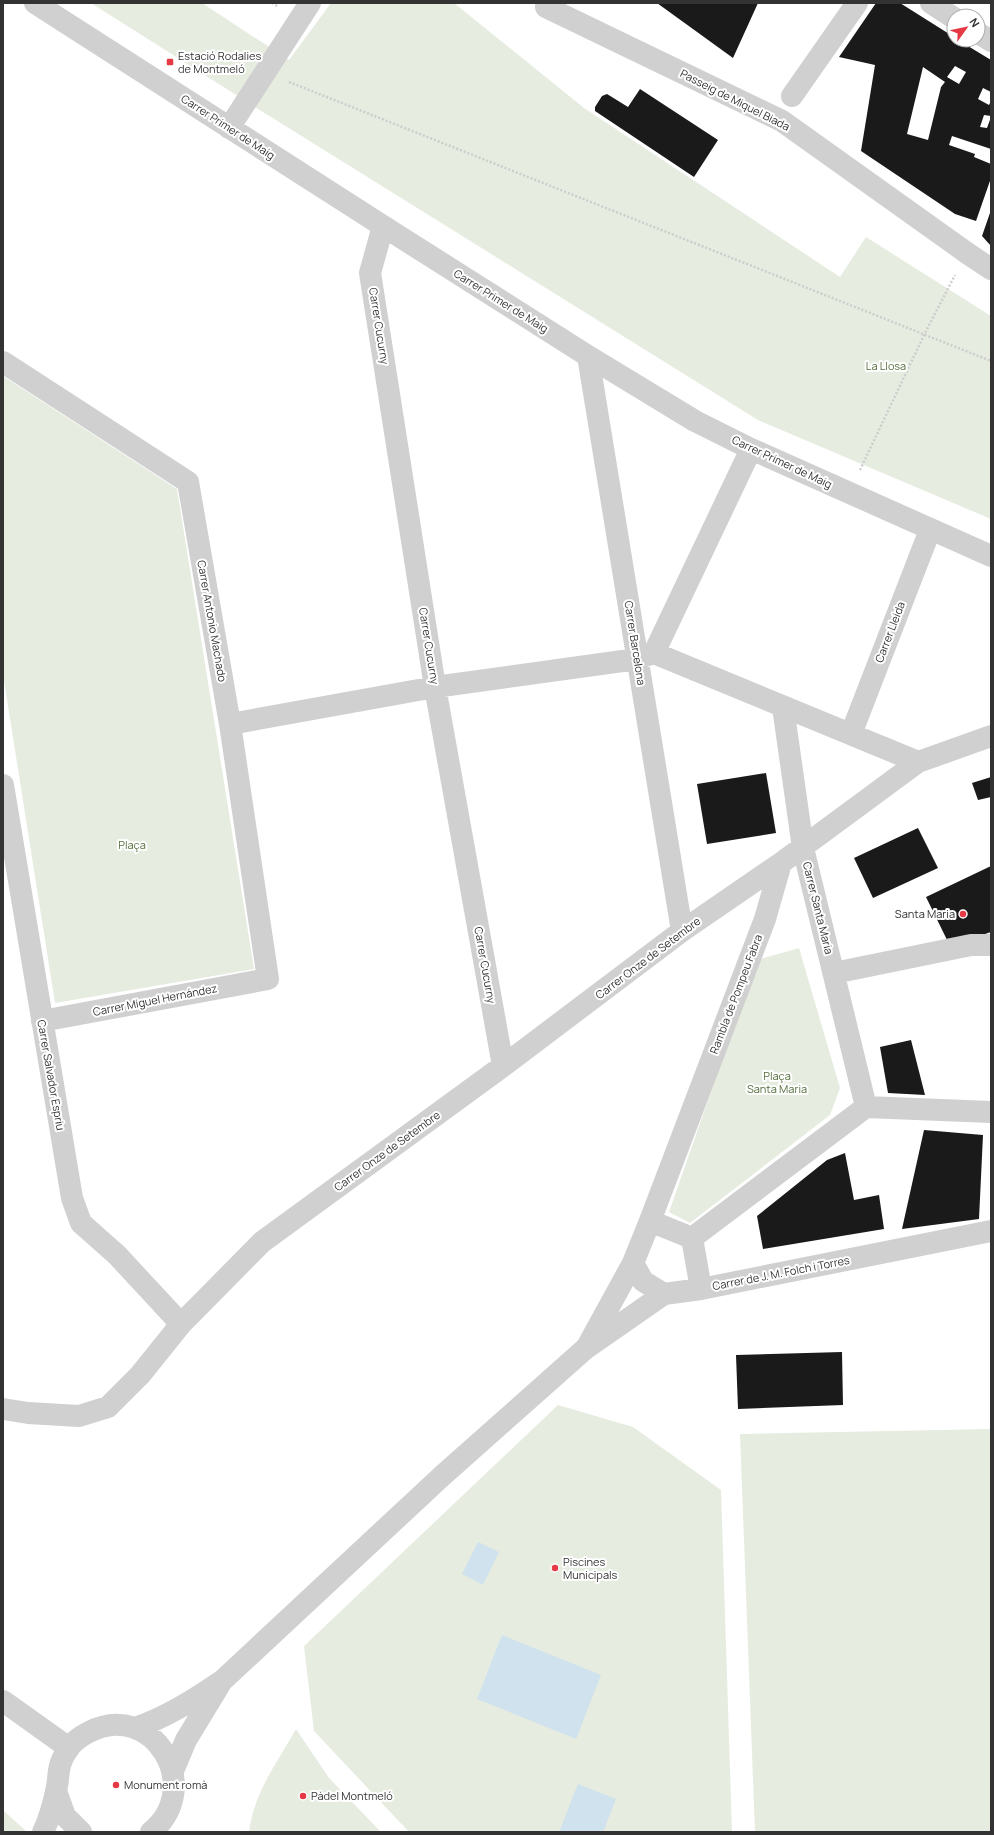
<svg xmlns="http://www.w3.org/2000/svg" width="994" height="1835" viewBox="0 0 994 1835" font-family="Manrope,sans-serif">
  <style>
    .green { fill: #e6ecdf }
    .water { fill: #cfe2ee }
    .building { fill: #1a1a1a; fill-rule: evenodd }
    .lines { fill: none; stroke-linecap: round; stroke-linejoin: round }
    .path { stroke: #cdcdcd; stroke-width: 2.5; stroke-dasharray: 2 2; stroke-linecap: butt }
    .minor { stroke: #d0d0d0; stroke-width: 22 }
    .poi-dot { fill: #e63946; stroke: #fff; stroke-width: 1.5 }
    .labels { text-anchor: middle; stroke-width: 4; stroke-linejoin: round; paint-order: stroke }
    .poi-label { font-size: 11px; fill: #333; stroke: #fff; text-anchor: start }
    .street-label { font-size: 11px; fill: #333; stroke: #fff }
    .park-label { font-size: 11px; fill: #56703f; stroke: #fff }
  </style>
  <rect width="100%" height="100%" fill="#fff"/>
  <!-- green -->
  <path class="green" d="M91,3H202L289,60L331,3H454L584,108L840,277L866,237L991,316V519L758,420L263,112Z
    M3,376L177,489L254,969L55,1003L3,674Z
    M799,948L840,1088L830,1115L690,1223L669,1212L757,960Z
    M558,1405L633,1427L721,1490L732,1832H409L314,1731L304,1646Z
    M991,1429V1832H755L740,1434Z
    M296,1729L329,1778L381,1832H249C254,1792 277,1763 296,1729Z
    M3,1810L27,1832H3Z"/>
  <!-- water -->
  <path class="water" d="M478,1542L499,1552L483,1585L462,1574Z
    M502,1635L601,1675L576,1739L477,1699Z
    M578,1784L616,1799L603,1832H559Z"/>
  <!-- building -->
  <path class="building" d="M657,3H758L733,58Z
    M876,3H900L954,37V40H958L991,60V92L983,88L978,99L989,105L991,101V116L984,115L980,127L987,128L991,117V149L952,136L949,145L975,154L974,157L991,164V178L976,221L955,214L861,151L875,65L839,57ZM955,66L966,72L959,84L947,77ZM923,67L945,82L941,87L928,140L907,134Z
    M640,89L718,140L694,177L595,111V107L602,96L607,94L628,107Z
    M991,210V246L982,236Z
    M766,773L776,833L707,844L697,784Z
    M991,777V797L978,800L972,783Z
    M918,828L938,868L873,898L854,858Z
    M991,866V932L950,946L926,897Z
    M911,1040L925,1095L888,1093L880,1047Z
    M924,1130L983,1135L979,1219L902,1229Z
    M845,1153L854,1200L879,1195L884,1229L763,1249L757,1216L827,1160Z
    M842,1352L843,1405L738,1409L736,1355Z"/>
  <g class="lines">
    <!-- path -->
    <path class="path" d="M272,3L277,6
      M289,82L991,361
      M860,470L925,333L955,275"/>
    <!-- minor -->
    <path class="minor" d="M35,3L383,226L588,356L695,421L751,449L991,556
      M547,3L546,7L782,121L967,253L991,269
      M931,3L954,18
      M978,33L991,41
      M792,96L857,3
      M229,128L310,3
      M383,226L370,273L435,687L503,1066
      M588,356L682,931
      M3,362L188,482L230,724L268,979L42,1021
      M654,653L751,449
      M783,707L803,848L866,1107
      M230,724L435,687L637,659L654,653L918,762
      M851,734L930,530
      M3,785L72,1198L81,1223L117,1255L181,1324
      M834,973L971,945H991
      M650,1221L692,1238L866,1107L991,1112
      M692,1238L701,1289
      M633,1263L643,1281L664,1294
      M588,1345L633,1263L650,1221L765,919L781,863
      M3,1409L28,1413L79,1416L108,1407L140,1375L181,1324L262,1242L503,1066L682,931L781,863L918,762L991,736
      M3,1701L69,1748
      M135,1728C167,1717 195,1699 223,1680L442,1476L585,1349L664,1294L701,1289L991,1231
      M173,1771L186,1740L220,1684
      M56,1791L65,1816L81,1832
      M43,1832C49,1820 53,1805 56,1792C60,1774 56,1767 68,1749C73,1742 81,1736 89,1732C152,1699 206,1787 151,1832"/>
  </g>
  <!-- markers -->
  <g class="poi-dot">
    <rect x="166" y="58" width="8" height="8" rx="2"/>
    <circle cx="963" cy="914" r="4"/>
    <circle cx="555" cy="1568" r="4"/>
    <circle cx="116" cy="1785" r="4"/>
    <circle cx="303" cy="1796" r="4"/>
  </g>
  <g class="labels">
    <!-- poi labels -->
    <g class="poi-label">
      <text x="178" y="60">Estació Rodalies<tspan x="178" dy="13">de Montmeló</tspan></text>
      <text x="955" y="918" text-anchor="end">Santa Maria</text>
      <text x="563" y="1566">Piscines<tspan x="563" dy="13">Municipals</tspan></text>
      <text x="124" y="1789">Monument romà</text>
      <text x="311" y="1800">Pàdel Montmeló</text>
    </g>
    <!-- street labels -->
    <g class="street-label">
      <text transform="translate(735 100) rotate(27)" y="4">Passeig de Miquel Biada</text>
      <text transform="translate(228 127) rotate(33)" y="4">Carrer Primer de Maig</text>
      <text transform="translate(501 301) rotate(32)" y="4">Carrer Primer de Maig</text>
      <text transform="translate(379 326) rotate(81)" y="4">Carrer Cucurny</text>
      <text transform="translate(782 462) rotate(25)" y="4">Carrer Primer de Maig</text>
      <text transform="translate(212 621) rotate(80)" y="4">Carrer Antonio Machado</text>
      <text transform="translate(890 632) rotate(-69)" y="4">Carrer Lleida</text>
      <text transform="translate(635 643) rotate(81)" y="4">Carrer Barcelona</text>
      <text transform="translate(429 646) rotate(81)" y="4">Carrer Cucurny</text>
      <text transform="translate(818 908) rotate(76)" y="4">Carrer Santa Maria</text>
      <text transform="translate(648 958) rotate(-37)" y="4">Carrer Onze de Setembre</text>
      <text transform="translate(485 965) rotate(80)" y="4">Carrer Cucurny</text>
      <text transform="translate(736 994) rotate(-69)" y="4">Rambla de Pompeu Fabra</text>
      <text transform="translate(155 1000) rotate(-11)" y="4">Carrer Miguel Hernández</text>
      <text transform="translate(51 1075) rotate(80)" y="4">Carrer Salvador Espriu</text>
      <text transform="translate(387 1151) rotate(-36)" y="4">Carrer Onze de Setembre</text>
      <text transform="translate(781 1273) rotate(-11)" y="4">Carrer de J. M. Folch i Torres</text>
    </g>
    <!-- park labels -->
    <g class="park-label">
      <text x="886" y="370">La Llosa</text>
      <text x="132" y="849">Plaça</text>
      <text x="777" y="1080">Plaça<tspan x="777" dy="13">Santa Maria</tspan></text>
    </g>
  </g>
  <!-- border -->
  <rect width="994" height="1835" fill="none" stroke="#333333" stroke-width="8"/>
  <!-- north arrow -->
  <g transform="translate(966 28) rotate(57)"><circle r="19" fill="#ffffff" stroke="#adadad"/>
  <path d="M0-3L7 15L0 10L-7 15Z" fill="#e63946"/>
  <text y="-6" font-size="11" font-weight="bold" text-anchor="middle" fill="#333333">N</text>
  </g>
</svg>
